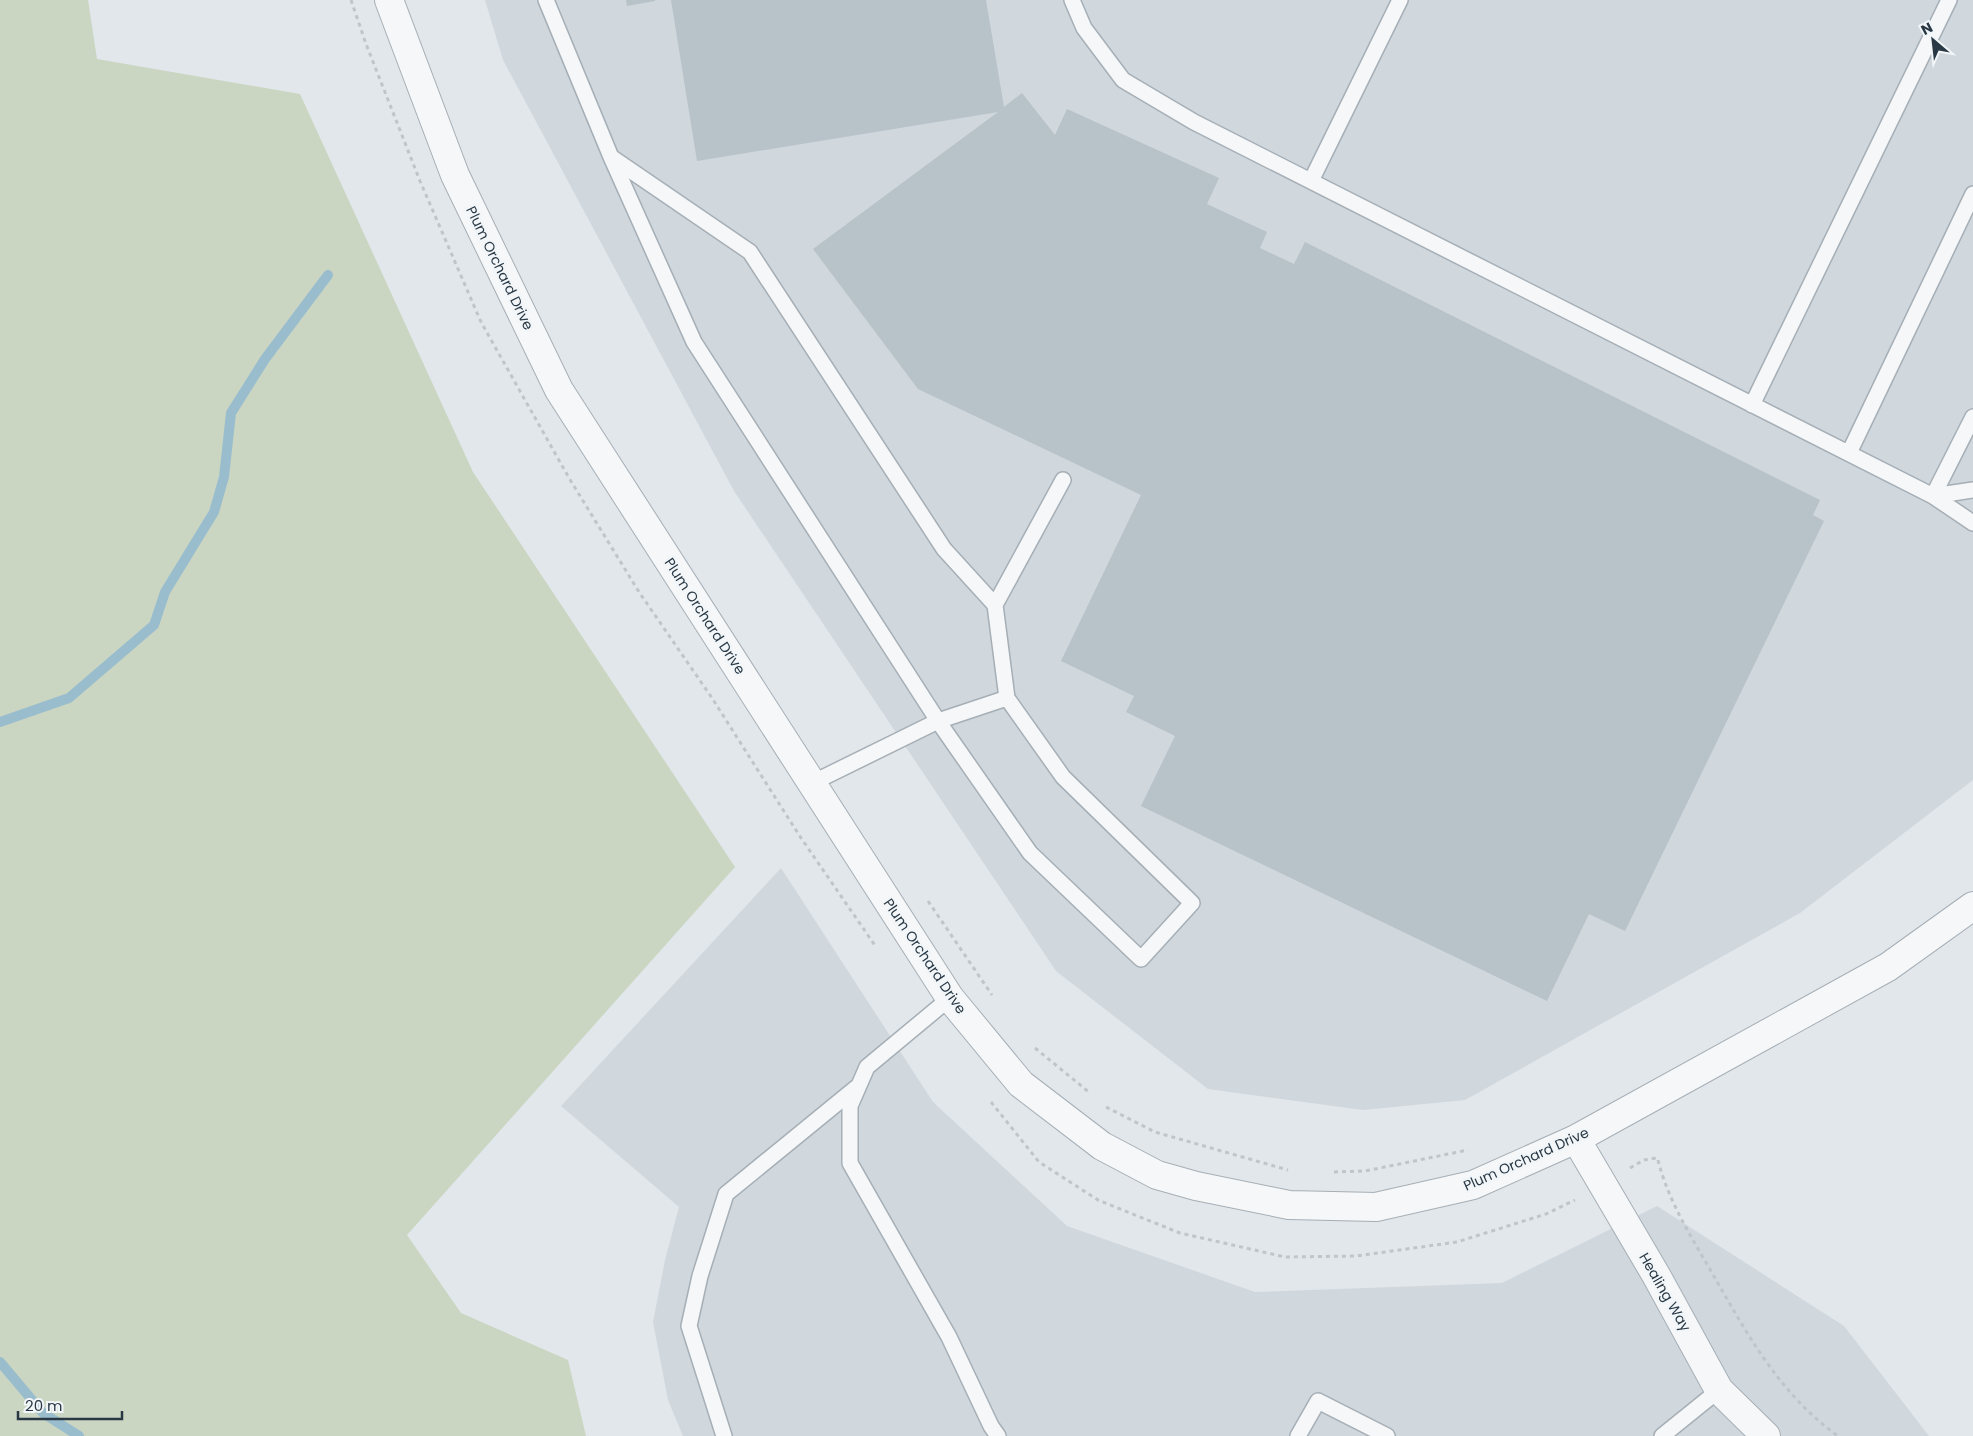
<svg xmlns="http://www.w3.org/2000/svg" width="1973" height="1436" viewBox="0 0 1973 1436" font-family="Poppins,sans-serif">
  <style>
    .built { fill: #d0d7dd }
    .green { fill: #cbd6c2 }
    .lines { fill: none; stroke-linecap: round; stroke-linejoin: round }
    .stream { stroke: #9abdce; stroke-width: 10 }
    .building { fill: #b8c2c9 }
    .service-casing { stroke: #a6afb6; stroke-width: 18 }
    .minor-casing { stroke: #a6afb6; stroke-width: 30 }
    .tertiary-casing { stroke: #a6afb6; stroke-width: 30 }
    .path { stroke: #c0c5ca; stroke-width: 3; stroke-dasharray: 4 4; stroke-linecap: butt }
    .service { stroke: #f5f7f9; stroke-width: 15 }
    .minor { stroke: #f5f7f9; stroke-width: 28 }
    .tertiary { stroke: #f5f7f9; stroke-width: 28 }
    .labels { text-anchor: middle; stroke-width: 5; stroke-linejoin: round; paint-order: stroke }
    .street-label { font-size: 14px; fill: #283845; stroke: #f2f6f8 }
  </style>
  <rect width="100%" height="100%" fill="#e2e7eb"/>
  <!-- built -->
  <path class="built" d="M485,0H1973V780L1800,913L1465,1100L1363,1110L1208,1089L1056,971L734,491L503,60Z
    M781,868L933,1102L1067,1226L1255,1292L1502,1283L1657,1206L1844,1326L1929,1436H683L668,1400L653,1322L665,1260L679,1207L561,1106Z"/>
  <!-- green -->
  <path class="green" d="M0,0H88L97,59L300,94L473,472L735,867L407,1235L461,1313L568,1360L586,1436H0Z"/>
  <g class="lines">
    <!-- stream -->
    <path class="stream" d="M0,722L69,698L154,625L165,592L214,512L224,477L231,413L265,359L328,275
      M0,1362L43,1413L79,1436"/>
  </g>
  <!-- building -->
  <path class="building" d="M626,0H655V1L627,6Z
    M671,0H986L1004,107L1022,93L1055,135L1067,109L1219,178L1207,204L1267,232L1260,248L1294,264L1305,242L1820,500L1813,515L1824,521L1625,931L1589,914L1547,1001L1141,806L1175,736L1126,712L1134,696L1061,661L1141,495L918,389L813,249L998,112L697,161Z"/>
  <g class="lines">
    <!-- service casing -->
    <g class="service-casing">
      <path id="service" d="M546,0L611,157L694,342L938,721L1030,853L1141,959L1192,903L1063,777L1007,698L938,721L812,783
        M1072,0L1084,28L1123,80L1194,122L1933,496L1973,523
        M611,157L750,252L944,549L995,605
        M1311,181L1400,0
        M1752,405L1949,0
        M1849,453L1973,194
        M1933,496L1973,417
        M1933,496L1973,490
        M1007,698L995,605L1063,480
        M950,998L867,1067L850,1106V1163L949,1337L991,1426L998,1436
        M724,1436L689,1326L700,1276L726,1194L857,1087
        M1298,1436L1318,1401L1387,1436
        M1662,1436L1719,1390"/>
    </g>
    <!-- minor casing -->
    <g class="minor-casing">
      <path id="minor" d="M1576,1139L1656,1275L1719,1390L1766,1436"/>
    </g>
    <!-- tertiary casing -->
    <g class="tertiary-casing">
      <path id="tertiary" d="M389,0L455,175L559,390L950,998L1021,1084L1102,1146L1157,1175L1196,1186L1289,1205L1376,1207L1473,1185L1576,1139L1888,967L1973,906"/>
    </g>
    <!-- path -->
    <path class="path" d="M351,0L366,44L420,181L481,322L569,478L639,592L712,698L799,835L876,947
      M928,901L992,995
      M1035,1048L1090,1093
      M991,1102L1039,1162L1098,1200L1180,1233L1285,1257L1356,1256L1457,1242L1546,1214L1575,1200
      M1106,1107L1155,1132L1288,1170
      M1658,1160C1668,1200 1690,1235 1711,1271C1746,1332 1779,1394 1838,1436
      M1630,1168L1644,1160L1656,1158
      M1334,1172L1365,1171L1468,1150"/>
    <!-- service -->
    <use href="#service" class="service"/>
    <!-- minor -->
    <use href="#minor" class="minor"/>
    <!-- tertiary -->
    <use href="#tertiary" class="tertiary"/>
  </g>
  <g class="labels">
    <!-- street labels -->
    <g class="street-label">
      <text transform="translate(500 268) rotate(64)" y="5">Plum Orchard Drive</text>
      <text transform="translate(705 616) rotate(57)" y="5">Plum Orchard Drive</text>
      <text transform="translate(925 956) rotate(56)" y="5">Plum Orchard Drive</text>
      <text transform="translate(1526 1159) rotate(-24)" y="5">Plum Orchard Drive</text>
      <text transform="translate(1665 1292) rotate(60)" y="5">Healing Way</text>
    </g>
  </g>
  <!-- north arrow -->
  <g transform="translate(1933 40) rotate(332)" stroke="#f2f6f8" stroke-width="4" paint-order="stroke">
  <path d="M0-4L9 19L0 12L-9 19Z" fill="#283845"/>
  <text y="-8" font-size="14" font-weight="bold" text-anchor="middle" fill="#283845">N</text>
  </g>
  <!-- scale -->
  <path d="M18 1411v8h104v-8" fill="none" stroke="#283845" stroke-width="2.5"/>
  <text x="25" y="1411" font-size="15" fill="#283845" stroke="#f2f6f8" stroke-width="4" paint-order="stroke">20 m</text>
</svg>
